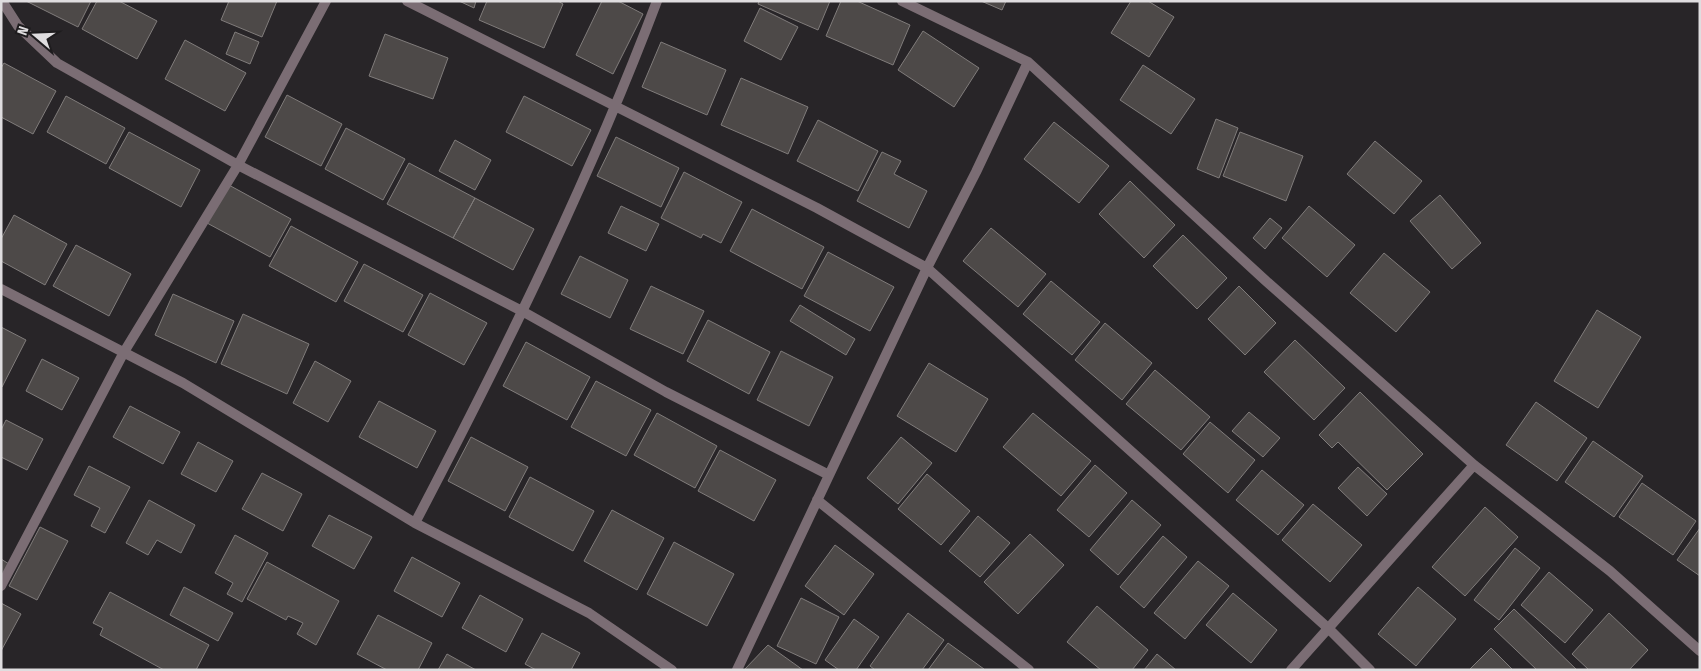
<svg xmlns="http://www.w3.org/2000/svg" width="1701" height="671" viewBox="0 0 1701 671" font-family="'Fira Sans Condensed',sans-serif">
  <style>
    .building { fill: #4d4948; stroke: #807c7b }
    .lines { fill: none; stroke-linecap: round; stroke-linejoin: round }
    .street { stroke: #7b6d74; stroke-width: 10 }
  </style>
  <rect width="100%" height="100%" fill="#282528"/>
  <!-- building -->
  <path class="building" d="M26,1H91L78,27Z
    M97,1H119L157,21L137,59L82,29Z
    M229,1H277L262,37L221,20Z
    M459,1H476L474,8Z
    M487,1H558L563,4L544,48L479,20Z
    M602,1H618L643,14L613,74L576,55Z
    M759,1H830L818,30L758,4Z
    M841,1H857L910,25L893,65L826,36Z
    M981,1H1006L1002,10Z
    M1131,1H1148L1174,17L1149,57L1111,33Z
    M760,8L798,27L781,60L744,41Z
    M923,31L979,68L954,107L898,70Z
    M235,32L259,42L250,64L226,54Z
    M385,34L448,58L433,99L369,76Z
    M185,40L246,73L225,111L165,79Z
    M661,42L726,70L707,115L642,87Z
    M4,63L56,91L33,134L1,117V68Z
    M1143,65L1195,99L1171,134L1120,100Z
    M741,78L808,107L788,154L721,125Z
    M287,95L342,124L321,166L265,137Z
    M66,96L125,128L106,164L47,132Z
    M524,96L591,130L572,166L506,132Z
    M1216,119L1238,128L1219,178L1197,169Z
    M818,120L878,151L858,191L797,161Z
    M1054,122L1109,166L1079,203L1024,159Z
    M346,128L405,159L383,200L325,169Z
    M129,132L200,170L181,207L109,168Z
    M1240,132L1303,156L1286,201L1223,176Z
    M616,137L679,168L661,207L597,176Z
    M455,140L491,160L475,190L439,171Z
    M1375,141L1422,181L1394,214L1347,174Z
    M882,152L901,161L894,174L927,191L909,228L857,201Z
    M409,163L475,198L453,238L387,204Z
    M684,172L742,202L721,243L703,234L701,238L661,218Z
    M1130,181L1175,225L1144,258L1099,214Z
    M227,184L291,219L270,257L207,223Z
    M1440,195L1481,243L1452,269L1410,221Z
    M475,198L534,229L513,270L453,238Z
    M621,206L659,224L646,251L608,233Z
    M1309,206L1355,245L1327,277L1282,238Z
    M752,209L824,247L802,289L730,251Z
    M14,215L67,244L45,285L1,261V239Z
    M1270,218L1282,228L1265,249L1253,238Z
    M291,226L358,262L336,302L269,266Z
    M991,228L1046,274L1018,307L963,261Z
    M1183,235L1227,278L1197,309L1153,266Z
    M76,245L131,274L109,316L53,286Z
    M828,252L894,287L870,331L804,296Z
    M1384,253L1430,292L1396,332L1350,293Z
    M580,256L628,280L610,318L561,294Z
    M364,264L423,295L403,332L344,301Z
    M1051,281L1100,322L1072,355L1023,314Z
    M651,286L704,311L683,354L630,329Z
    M1239,286L1276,323L1245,355L1208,319Z
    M430,293L487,323L464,365L408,335Z
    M173,294L234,321L216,363L155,335Z
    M800,305L855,339L846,355L790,321Z
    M1597,310L1641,337L1598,408L1554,381Z
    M243,314L309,344L287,394L221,364Z
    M708,320L770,352L749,394L687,361Z
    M1105,323L1152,363L1122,400L1075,360Z
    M1,327L26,340L2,387H1Z
    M1295,340L1345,388L1314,420L1264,372Z
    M526,342L590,377L567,420L503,386Z
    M781,351L833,377L809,426L757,400Z
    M42,359L79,378L62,410L26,391Z
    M315,361L351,381L328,422L293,403Z
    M929,363L988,399L956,452L897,416Z
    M1155,370L1210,417L1181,450L1126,404Z
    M596,381L651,410L626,456L571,427Z
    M1360,392L1423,454L1387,490L1338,442L1332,448L1319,435Z
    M379,401L436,431L417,468L359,437Z
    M1536,402L1587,438L1557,481L1506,445Z
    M130,406L180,432L163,464L113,437Z
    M1249,412L1280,438L1263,457L1232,431Z
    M657,413L717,446L695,488L634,455Z
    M1033,413L1091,461L1061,496L1003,447Z
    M6,420L43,439L27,470L1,457V430Z
    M1210,422L1255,460L1228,493L1183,454Z
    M471,437L528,467L505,511L448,481Z
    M901,437L932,463L898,504L867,478Z
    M1593,441L1643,476L1614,517L1565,482Z
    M198,442L233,461L216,492L181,474Z
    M720,450L776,480L754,521L698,491Z
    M1095,465L1127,493L1089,537L1057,510Z
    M89,466L130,487L105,533L91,526L100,508L74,495Z
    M1358,467L1387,494L1367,516L1338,488Z
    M1262,470L1304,505L1278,535L1236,500Z
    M262,473L302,494L283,531L242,509Z
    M927,474L970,511L941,545L898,509Z
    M530,477L594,511L573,551L509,517Z
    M1642,483L1696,521L1673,555L1619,517Z
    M149,500L195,525L181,553L157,540L148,555L126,543Z
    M1132,500L1161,525L1118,575L1090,550Z
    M1313,504L1362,545L1330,582L1282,540Z
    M1485,507L1518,537L1465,596L1432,567Z
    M612,510L664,538L637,590L584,561Z
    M329,515L372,537L354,569L312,546Z
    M978,516L1010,543L980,577L949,551Z
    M40,527L68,541L37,600L9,586Z
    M1700,528V576L1677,560Z
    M1030,534L1064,565L1018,614L984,582Z
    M235,535L268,553L242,602L227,594L233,583L215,573Z
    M1163,536L1187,557L1144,608L1120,587Z
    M674,542L734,574L707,626L647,594Z
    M835,545L874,574L844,615L805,586Z
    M1515,548L1540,568L1499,620L1474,600Z
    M412,557L460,583L442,617L394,591Z
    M1,559L9,564L1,578Z
    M1198,561L1229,586L1185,639L1154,613Z
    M267,562L339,601L316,645L297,634L303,623L288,616L286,620L247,599Z
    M1549,572L1593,610L1565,643L1521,605Z
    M184,587L233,613L218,641L170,615Z
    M1418,587L1456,619L1416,666L1378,634Z
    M110,592L209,645L196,670H164L100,635L103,628L93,623Z
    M1233,593L1277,630L1251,663L1206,625Z
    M480,595L523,619L506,652L462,628Z
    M801,598L839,617L816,664L777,646Z
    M1,603L21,614L1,651Z
    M1097,606L1148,650L1132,670H1101L1067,642Z
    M1514,609L1577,670H1537L1494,629Z
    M908,613L944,640L922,670H875L870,666Z
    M1609,613L1648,650L1629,670H1589L1572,654Z
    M378,615L432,643L418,670H387L357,654Z
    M854,619L879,637L856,670H839L825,660Z
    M542,633L580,653L571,670H536L525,664Z
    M948,643L984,669L983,670H928Z
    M768,645L803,670H744Z
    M1491,648L1513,670H1469Z
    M447,654L476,670H438Z
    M1157,654L1176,670H1144Z"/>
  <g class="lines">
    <!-- street -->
    <path class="street" d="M2,1L18,26L57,63L238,165L522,311L666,392L829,475
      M407,1L817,208L927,268L1329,629L1370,670
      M902,1L1028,62L1266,281L1474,465L1610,571L1700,651
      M1,289L183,383L415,523L589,613L672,670
      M817,500L1029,670
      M415,523C504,353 589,181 657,1
      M1,586L124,352L238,165L326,1
      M737,670L927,268L976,172L1028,62
      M1291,670L1474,465"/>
  </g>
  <!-- border -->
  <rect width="1701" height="671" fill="none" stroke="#dfdddf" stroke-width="5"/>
  <!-- north arrow -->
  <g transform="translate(35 35) rotate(289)" stroke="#1e1c1e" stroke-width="4" paint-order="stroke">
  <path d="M0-4L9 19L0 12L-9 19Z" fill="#dfdddf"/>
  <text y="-8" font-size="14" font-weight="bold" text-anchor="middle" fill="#dfdddf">N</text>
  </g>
</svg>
